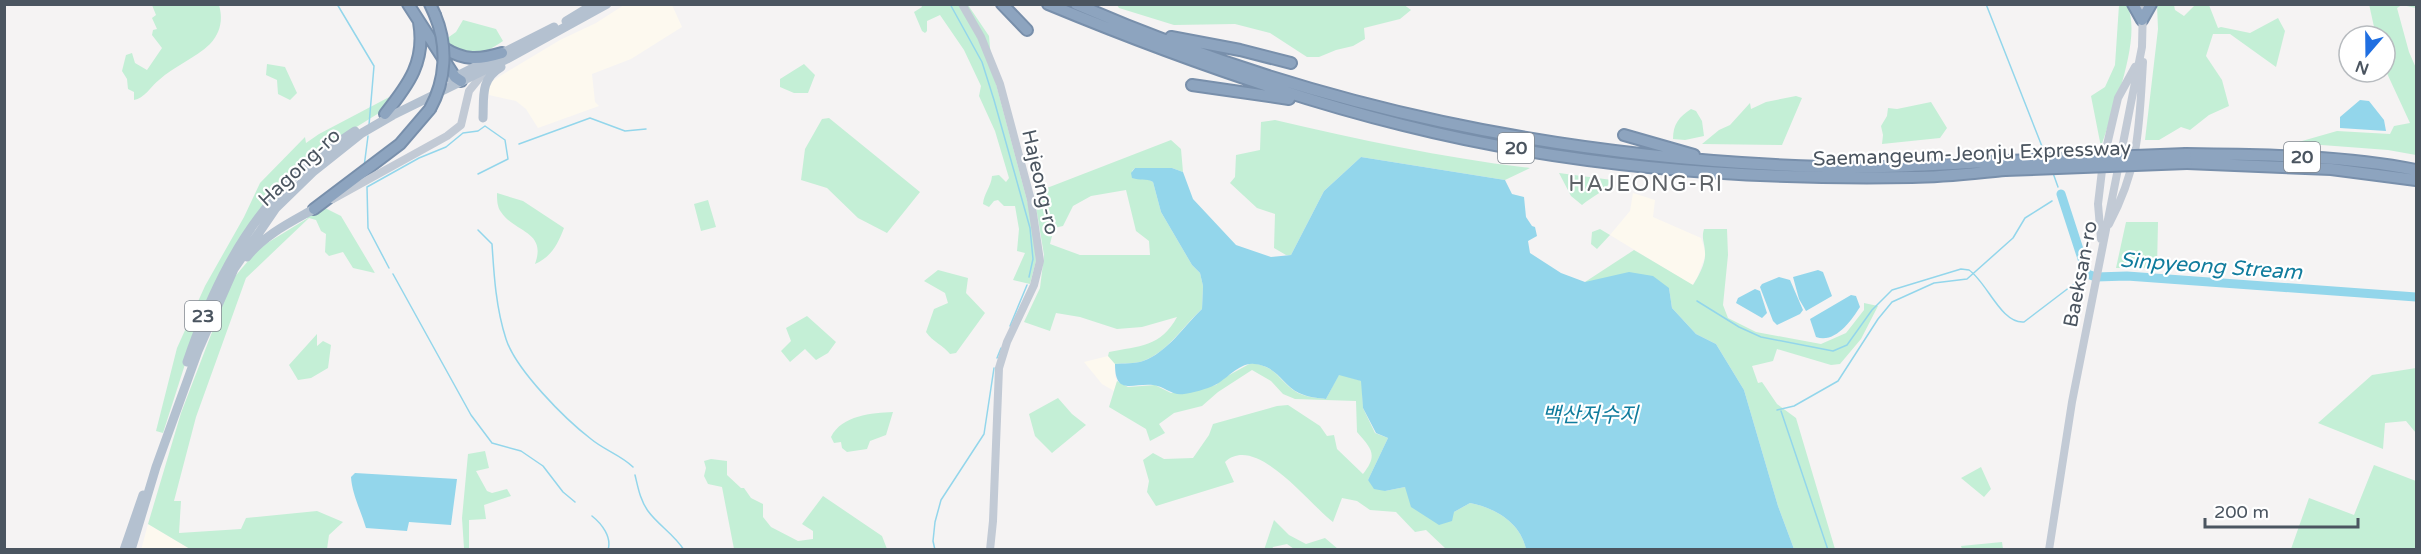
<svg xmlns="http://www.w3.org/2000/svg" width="2421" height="554" viewBox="0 0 2421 554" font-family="'Varela Round','Noto Sans KR',sans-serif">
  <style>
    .commercial { fill: #fdf9ef }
    .green { fill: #c4efd6; fill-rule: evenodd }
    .water { fill: #93d6eb }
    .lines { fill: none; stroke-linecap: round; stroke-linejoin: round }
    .stream { stroke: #93d6eb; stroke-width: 1.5 }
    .river { stroke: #93d6eb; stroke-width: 9 }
    .highway-casing { stroke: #788fab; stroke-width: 14 }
    .secondary { stroke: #c2cad5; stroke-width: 8 }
    .primary { stroke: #b4c1d0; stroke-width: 9 }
    .highway { stroke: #8da4bf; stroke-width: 10 }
    .highway-bridge-casing { stroke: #788fab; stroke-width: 14; stroke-linecap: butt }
    .highway-bridge { stroke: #8da4bf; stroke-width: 10 }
    .labels { text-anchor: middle; stroke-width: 4.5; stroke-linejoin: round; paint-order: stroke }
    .shield { fill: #fff; stroke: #818890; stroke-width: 1.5 }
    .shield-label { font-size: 18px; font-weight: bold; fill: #4b5560 }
    .street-label { font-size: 20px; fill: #4b5560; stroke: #fff }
    .water-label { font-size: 21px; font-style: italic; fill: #107c9d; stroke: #fff }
    .quarter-label { font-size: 22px; letter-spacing: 1.5px; fill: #5f6368; stroke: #fff }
  </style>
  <rect width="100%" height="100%" fill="#f5f3f3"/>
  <!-- commercial -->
  <path class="commercial" d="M624,5H672L682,27L631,59L592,74L595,102L599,106L538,128L526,109L516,101L489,95L487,85L500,76L560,40L596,23Z
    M1633,193L1655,200L1653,217L1701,238L1706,254L1697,278L1692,285L1610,235L1630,211Z
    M1108,356L1115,364V376L1117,381L1114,391L1102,384L1084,362Z
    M148,524L190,549L141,550Z"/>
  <!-- green -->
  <path class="green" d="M1403,4L1411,10L1400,19L1364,28L1365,39L1353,46L1336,50L1319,57H1307L1270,33L1235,24L1174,25L1119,8L1117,5Z
    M2369,4L2416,5V8L2402,5L2397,8L2409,52L2416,68V155L2388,150L2295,143L2337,131L2390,134L2394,126L2410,123L2385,69V36H2376Z
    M152,5H219C223,19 221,32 210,44C196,58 174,66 159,80C151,86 144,99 134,100V92L128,89L127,79L122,71L126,55L132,53L135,63L147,70L162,48L152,35L153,30L157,29L152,18L156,15Z
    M921,5H968L989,36L992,69L1028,204L1034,232L1036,261L1030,284L1013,280L1025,253L1017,251L1019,229L1015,206H1004L998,200L994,201L989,207L983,204C984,193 991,187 992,176L999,175L1006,182L1009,178L995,131L979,96L981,86L964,50L940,15L927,21V31L925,33L922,31L914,12L922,7Z
    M2119,5H2127C2143,37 2112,112 2101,147L2091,96L2105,87L2115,65Z
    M2157,5H2174L2175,10L2184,16L2195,5H2209L2218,28L2221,27L2250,33L2278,18L2285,31L2276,67L2230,34H2213L2206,56L2222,80L2229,106L2209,115L2190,130L2181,127L2159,140H2145L2158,29Z
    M463,20L496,29L503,41C483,55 462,63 446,39L456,32Z
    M267,64L285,67L297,93L290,100L278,94L277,80L266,75Z
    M804,64L815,75L808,93H794L780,87V79Z
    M395,94L379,113L329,144L289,178L204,305L163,433L156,431L177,348L205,286L244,217L260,183L305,137L306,143L319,134Z
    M1796,96L1802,98L1782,145L1702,144L1719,130L1730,125L1750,103L1751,109L1766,102Z
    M1931,102L1947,128L1940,138L1882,144L1883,135L1881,126L1887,116L1888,108L1897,109Z
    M1691,109L1696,111L1702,121L1704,136L1685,140L1673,139C1673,124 1679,117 1691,109Z
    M829,118L920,192L887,233L858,218L827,188L801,180L805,149L822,119Z
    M1275,120C1360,140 1444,158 1530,168L1505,180L1361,157L1324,191L1291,255H1286L1274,248L1275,214L1257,208L1230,183L1235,177L1236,155L1260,150L1261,122Z
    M1171,140L1181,149L1183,172L1172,168H1135L1132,171V178L1147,179L1153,182L1161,212L1192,265L1200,273L1203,286L1202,309C1183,326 1168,352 1143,361C1135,364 1123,363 1115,364L1108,356L1109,352C1139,346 1161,347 1177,317L1142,327L1117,329L1080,317L1056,313L1050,331L1024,322L1040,288L1044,255L1036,207L1048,203H1038L1034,193ZM1126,190L1136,231L1149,241L1150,255H1080L1050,244L1054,228L1063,226L1073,206L1091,196Z
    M1559,173L1612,180C1604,192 1593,196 1582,205L1571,196Z
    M497,193L523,201L564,228C558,244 551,257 535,264C547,231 515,233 501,212C497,207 497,199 497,193Z
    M708,200L716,227L701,231L694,204Z
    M325,208L341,216L375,273L353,268L343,252L329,256L325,252L326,234L321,231L316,220L309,218L246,278L196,417L174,501H181L179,533L241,529L246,518L317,511L343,522L329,535L327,549H190L148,524L181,413L232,280L259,248L308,218L306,217Z
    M2126,222H2158L2157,268H2116Z
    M1600,229L1610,235L1597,249L1591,244L1592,232Z
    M1704,229H1727L1728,255L1723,305L1728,318L1756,332L1821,344L1846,333L1864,310V303L1878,306L1861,339L1840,364L1831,365L1777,349L1773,361L1752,366L1758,383L1762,382L1777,404L1796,418L1835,549H1794L1778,506L1744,390L1716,344L1696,334L1672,308L1669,288L1585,282L1634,250L1693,285C1698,277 1706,263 1705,253C1705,243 1701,239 1704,229Z
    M938,270L968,278L966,293L985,313L956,353L950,354C943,345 933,342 926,332L934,309L948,303L945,293L924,281Z
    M807,316L836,342L828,353L816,360L805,349L790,362L781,351L791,341L786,328Z
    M317,334V346L323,341L331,345L328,368L311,378L298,380L289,365Z
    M1251,363C1280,367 1277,381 1298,393C1306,397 1318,398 1326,399L1339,374L1362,381L1363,408L1375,433L1388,438L1368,480L1385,491L1405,487L1454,512L1470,503C1495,508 1520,522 1526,549H1446L1426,530L1415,532L1396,512L1370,510L1357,501L1342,498L1333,522C1309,504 1256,433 1225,462L1234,482L1156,506L1147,492L1149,481L1143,460L1153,453L1164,459L1193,458L1209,435L1213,424L1277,406L1288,405L1320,426L1327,436L1334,435L1337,449L1363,474C1378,455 1372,449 1357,432L1356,401L1295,399L1283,394L1271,381L1252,370L1218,392L1202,406L1174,413L1159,424L1165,433L1150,441L1146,429L1109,407L1117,381L1128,387L1155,385L1171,393L1216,385L1222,379Z
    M2416,368V433L2406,421L2385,423L2383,449L2318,423L2372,375Z
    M1058,398L1072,414L1086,425L1052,453L1035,436L1029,414Z
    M893,412L886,435L870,441L867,449L847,452L842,448L841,442L834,443L831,437C842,415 872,413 893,412Z
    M485,451L489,468L476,471L487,491L492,493L507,489L511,496L484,505L486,519L469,520V548H464L462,518L468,454Z
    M711,459L727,461V475L741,488H744L751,498L763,504V517L771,527L798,541L813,539V531L802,524L823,496L882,536L887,549H734L722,487L708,484L704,476L706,468L704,461Z
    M2374,465L2416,481V549H2291L2309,498L2354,515Z
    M1981,467L1991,489L1984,497L1961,478Z
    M1274,520L1289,535L1306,544L1325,538L1338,549H1294L1287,544L1273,547L1272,549L1264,550Z
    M2002,542L2003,549H1962L1961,546Z"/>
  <!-- water -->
  <path class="water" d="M2360,100L2369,101L2384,120L2386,131L2340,128V117Z
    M1361,157L1505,180L1512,194L1524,197L1526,217L1532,226L1535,227L1537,236L1528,241L1530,253L1561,273L1585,282L1629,272L1653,276L1669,288L1672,308L1696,334L1716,344L1744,390L1778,506L1794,549H1526C1520,522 1495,508 1470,503L1454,512L1452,521L1439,525L1411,507L1405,487L1385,491L1374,489L1368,480L1388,438L1376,433L1363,408L1361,381L1339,375L1326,399C1318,398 1307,397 1299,393C1281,384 1278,366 1254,364C1240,362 1226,380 1215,385C1207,389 1192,393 1184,394C1172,396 1164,386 1153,385C1132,383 1115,396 1115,364C1123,363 1135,364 1143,361C1168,352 1183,327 1202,309L1203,286L1200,273L1192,265L1161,212L1153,182C1146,178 1140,181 1132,178L1131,173L1135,168H1172L1183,172L1193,199L1236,245L1271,257L1291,255L1324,191Z
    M1818,270L1823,272L1832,296L1806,311L1799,299L1793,277Z
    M1779,277L1790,280L1803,310L1800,314L1777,325L1773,321L1760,287L1762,284Z
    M1755,289L1760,291L1767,313L1762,318L1736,303L1738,298Z
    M1851,295L1856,296L1860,307C1851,321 1835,344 1816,337L1810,319Z
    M355,473L457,479L451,525L409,522L407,531L366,528C361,511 352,494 351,477Z"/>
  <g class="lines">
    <!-- stream -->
    <path class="stream" d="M337,4L374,66L369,125
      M950,4L982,62L994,100L1030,228L1033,259L1029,277
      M1986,4L2045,154
      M519,144L590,118L625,131L646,129
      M364,167L368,136
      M2053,173L2058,187
      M2059,197L2062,196
      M478,230L492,244C494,276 496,308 506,339C516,370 565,419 591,439C604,450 621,455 633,467
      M389,268L368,228L367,187L419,158L446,147L463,133L478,131L485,126L505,140L508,159L478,174
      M393,274L471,415L492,443L521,451L543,466L563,492L575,502
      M1697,301L1739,327L1761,337L1833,351L1847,345L1872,310L1892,290L1961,269L1969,270C1987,282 2001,324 2024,322L2087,274
      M1010,326L1027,285
      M997,358L1001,348
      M1777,410L1794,406L1838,381L1878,319L1892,302L1934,283L1967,279L2013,238L2025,218L2052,201
      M1781,411L1828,550
      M635,475C638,487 640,500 648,511C658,525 674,534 684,550
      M592,516C602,524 612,537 608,550
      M935,550L933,541L935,522L941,500L984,434L994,368"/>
    <!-- river -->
    <path class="river" d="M2061,194L2087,274L2096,277L2127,276L2416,297"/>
    <!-- highway casing -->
    <g class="highway-casing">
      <path id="highway" d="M408,4L455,77L461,81
        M430,4L435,15
        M1002,4L1027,30
        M1048,4C1164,52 1281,95 1403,125C1566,166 1743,180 1912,177C1943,177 1974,173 2005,170
        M1076,4C1317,109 1562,159 1824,167C1884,169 1945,164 2006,161
        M2133,4L2142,20L2151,4
        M1171,37L1240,50L1291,63
        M444,48C465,61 479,60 502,53
        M1192,85L1289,99
        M385,114C409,84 426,61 419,22
        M1624,135L1694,155
        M2186,154C2263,155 2341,155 2416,170
        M2187,163L2331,169L2416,180
        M314,209L400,144L430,109"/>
    </g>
    <!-- secondary -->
    <path class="secondary" d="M962,4L981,37L1000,84L1031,200L1040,261L1034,285L1007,342L999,368L993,521L990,550
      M333,199L447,136L461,125L469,91L486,70
      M2109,224C2140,166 2139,125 2143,62
      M2101,239L2098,204L2103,162L2118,98L2135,67
      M2049,550L2072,402L2142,47L2143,4"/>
    <!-- primary -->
    <path class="primary" d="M566,21L594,4
      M451,79L554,27
      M483,118C484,98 480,79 501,67
      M247,257C264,235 291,222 314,209
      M187,362C210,295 240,230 292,179C310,161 333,146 355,131
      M124,550L143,495
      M131,550L156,467L198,351L234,269L276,208L313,172L362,133L393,115L507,59L607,4"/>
    <!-- highway -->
    <use href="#highway" class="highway"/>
    <!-- highway-bridge casing -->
    <g class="highway-bridge-casing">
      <path id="highway-bridge" d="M430,109C446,80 448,46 435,15
        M2006,161L2186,154
        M2005,170L2187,163"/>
    </g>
    <!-- highway-bridge -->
    <use href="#highway-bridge" class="highway-bridge"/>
  </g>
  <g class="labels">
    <!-- shield labels -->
    <g class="shield">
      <rect x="1498" y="133" width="36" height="30" rx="4.5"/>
      <rect x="2284" y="142" width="36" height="30" rx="4.5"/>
      <rect x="185" y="301" width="36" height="30" rx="4.5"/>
    </g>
    <g class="shield-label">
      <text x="1516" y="154">20</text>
      <text x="2302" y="163">20</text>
      <text x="203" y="322">23</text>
    </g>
    <!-- street labels -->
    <g class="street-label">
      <text transform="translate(1972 153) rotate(-2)" y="7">Saemangeum-Jeonju Expressway</text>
      <text transform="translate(299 167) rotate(-43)" y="7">Hagong-ro</text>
      <text transform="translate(1041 182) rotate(77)" y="7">Hajeong-ro</text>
      <text transform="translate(2080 274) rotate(-79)" y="7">Baeksan-ro</text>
    </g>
    <!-- water labels -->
    <g class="water-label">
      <text transform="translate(2211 266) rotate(4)" y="7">Sinpyeong Stream</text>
      <text x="1590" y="422">백산저수지</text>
    </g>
    <!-- quarter labels -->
    <g class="quarter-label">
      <text x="1646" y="191">HAJEONG-RI</text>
    </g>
  </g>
  <!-- border -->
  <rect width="2421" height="554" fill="none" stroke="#4b5560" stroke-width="12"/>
  <!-- north arrow -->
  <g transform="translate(2367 54) rotate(200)"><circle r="28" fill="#ffffff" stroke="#b7bbbf" stroke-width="1.5"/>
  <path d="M0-4.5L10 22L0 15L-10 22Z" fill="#206fe1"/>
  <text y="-9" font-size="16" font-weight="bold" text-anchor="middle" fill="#4b5560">N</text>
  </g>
  <!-- scale -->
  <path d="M2205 518v9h153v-9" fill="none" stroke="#4b5560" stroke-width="3"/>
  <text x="2214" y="518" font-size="18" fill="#4b5560" stroke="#ffffff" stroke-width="4.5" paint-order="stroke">200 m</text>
</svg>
